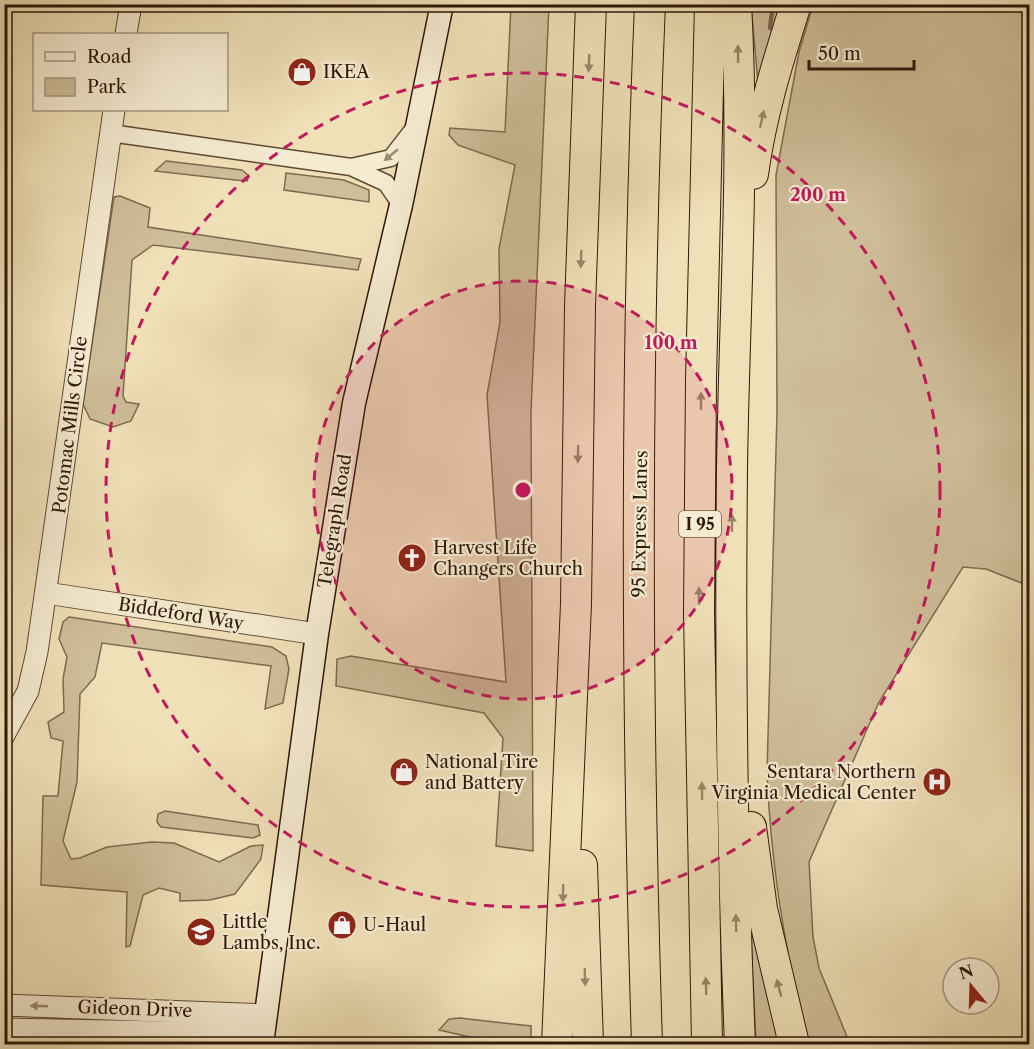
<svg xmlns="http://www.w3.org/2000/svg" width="1034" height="1049" viewBox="0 0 1034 1049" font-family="'Libre Caslon Text',serif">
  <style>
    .green { fill: #cfbe9a; stroke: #7e6a51; stroke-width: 1.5 }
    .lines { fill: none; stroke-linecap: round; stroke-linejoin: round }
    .stream { stroke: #7a674e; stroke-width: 4.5 }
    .minor-casing { stroke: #5e4934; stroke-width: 19 }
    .tertiary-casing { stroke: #5e4934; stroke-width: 23 }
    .secondary-casing { stroke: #2d1708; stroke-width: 25 }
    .motorway-casing { stroke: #2d1708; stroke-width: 32 }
    .minor { stroke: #f5ebd1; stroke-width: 16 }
    .tertiary { stroke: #f5ebd1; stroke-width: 21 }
    .secondary { stroke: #f5ebd1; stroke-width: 22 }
    .motorway { stroke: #f0e0b8; stroke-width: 30 }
    .oneway { fill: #988669 }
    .oneway2 { fill: #9b8c77 }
    .ring { fill: none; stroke: #c2185b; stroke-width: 3; stroke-dasharray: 10 8 }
    .labels { text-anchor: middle; stroke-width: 4.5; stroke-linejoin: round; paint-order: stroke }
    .shield { fill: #f5ebd1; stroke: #695744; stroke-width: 1.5 }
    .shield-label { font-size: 16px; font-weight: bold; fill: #2d1708 }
    .poi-label { font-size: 18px; fill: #2d1708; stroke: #f5ebd1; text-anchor: start }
    .street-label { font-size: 18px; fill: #2d1708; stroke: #f5ebd1 }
    .centre { fill: #c2185b; stroke: #f5ebd1; stroke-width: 3 }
    .ring-label { font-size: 18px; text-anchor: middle; font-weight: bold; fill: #c2185b; stroke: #f5ebd1; stroke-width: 4.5; stroke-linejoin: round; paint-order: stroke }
  </style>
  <rect width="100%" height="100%" fill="#f0e0b8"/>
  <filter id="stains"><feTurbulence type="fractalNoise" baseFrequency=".00333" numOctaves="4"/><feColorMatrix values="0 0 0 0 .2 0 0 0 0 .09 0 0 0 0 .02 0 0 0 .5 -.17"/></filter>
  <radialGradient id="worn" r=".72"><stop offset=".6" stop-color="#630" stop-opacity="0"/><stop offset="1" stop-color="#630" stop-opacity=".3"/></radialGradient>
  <!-- green -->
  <path class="green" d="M511,5H549L531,411L533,851L496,846L503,738L484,713L336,686L337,659L351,656L506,682L487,395L500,322L499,249L515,165L458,145L449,135L450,128L505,132Z
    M751,5H786L759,94Z
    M813,5H1029V586L986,569L963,567L879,702L809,862L813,937L819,968L850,1044H809C785,955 771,866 767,773L777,414L776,175L799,52Z
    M166,161L242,170L249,176L247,181L235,180L155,171Z
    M286,173L344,180L369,190V202L284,190Z
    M120,196L150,208L148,227L361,259L358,270L153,245L132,260L123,396L126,402L139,404L131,421L113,427L90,419L83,404L114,197Z
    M69,617L272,647L286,656L289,669L283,703L265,709L271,666L102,643L95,677L80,694L77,782L63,841L71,859L80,858L107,847L152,842L174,843L219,862L251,846L263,845L261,859L235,894L210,900L180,901V893L159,888L143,895L130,946L126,947L127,892L41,885L43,796H58L63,741L51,738L48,722L64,712L63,679L67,657L59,639L63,622Z
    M165,811L258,825L260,835L253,838L161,827L157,822L158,814Z
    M749,898L786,1044H756Z
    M460,1018L531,1026V1044H501L439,1030L449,1019Z"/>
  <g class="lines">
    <!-- stream -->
    <path class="stream" d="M770,28L773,4"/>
    <!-- minor casing -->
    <g class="minor-casing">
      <path id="minor" d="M110,133L351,167L391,158L415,127
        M351,167L386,183L401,205"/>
    </g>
    <!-- tertiary casing -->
    <g class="tertiary-casing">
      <path id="tertiary" d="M126,34L131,4
        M46,593L317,634
        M4,735L28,691L37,652L114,110
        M4,1005L266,1015
        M4,1029L263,1034"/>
    </g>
    <!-- secondary casing -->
    <g class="secondary-casing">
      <path id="secondary" d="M262,1044L317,634L354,403L401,205L442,4"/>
    </g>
    <!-- motorway casing -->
    <g class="motorway-casing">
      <path id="motorway" d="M736,4C745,159 734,315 732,470C730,661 732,853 740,1044
        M753,174C761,115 778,61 796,4
        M751,827L762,909L794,1044
        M582,865L588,1044
        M557,1044L576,604L580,306L591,4
        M647,1044C636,698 635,351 650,4
        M707,1044L699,614L701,380L710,4"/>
    </g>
    <!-- minor -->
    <use href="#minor" class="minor"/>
    <!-- tertiary -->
    <use href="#tertiary" class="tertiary"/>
    <!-- secondary -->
    <use href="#secondary" class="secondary"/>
    <!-- motorway -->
    <use href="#motorway" class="motorway"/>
  </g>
  <!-- one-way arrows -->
  <defs><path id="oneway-solid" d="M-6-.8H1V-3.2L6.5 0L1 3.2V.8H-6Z" transform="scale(1.5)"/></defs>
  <g class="oneway">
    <use href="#oneway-solid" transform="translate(738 54) rotate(-91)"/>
    <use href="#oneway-solid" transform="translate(589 63) rotate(92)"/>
    <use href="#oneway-solid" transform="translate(762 119) rotate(-77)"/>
    <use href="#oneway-solid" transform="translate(581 259) rotate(92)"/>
    <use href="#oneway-solid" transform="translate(701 401) rotate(-90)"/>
    <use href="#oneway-solid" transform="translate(578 454) rotate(91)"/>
    <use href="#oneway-solid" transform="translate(732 523) rotate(-90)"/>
    <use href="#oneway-solid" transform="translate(699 596) rotate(-90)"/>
    <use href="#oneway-solid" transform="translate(702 791) rotate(-91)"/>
    <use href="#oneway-solid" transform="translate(563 893) rotate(92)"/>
    <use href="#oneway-solid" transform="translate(736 923) rotate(-91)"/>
    <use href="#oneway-solid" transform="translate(585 977) rotate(88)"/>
    <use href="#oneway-solid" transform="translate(706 986) rotate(-92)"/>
    <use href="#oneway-solid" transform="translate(779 988) rotate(-105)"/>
  </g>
  <g class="oneway2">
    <use href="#oneway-solid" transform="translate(391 155) rotate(140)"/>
    <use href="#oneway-solid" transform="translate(39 1006) rotate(-178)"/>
  </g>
  <!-- distance rings -->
  <circle cx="523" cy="490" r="209" fill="#c2185b" fill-opacity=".12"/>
  <g class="ring">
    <circle cx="523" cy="490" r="209"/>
    <circle cx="523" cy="490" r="417"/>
  </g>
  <!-- icons -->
  <defs>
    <g id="shop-disc" transform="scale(1.5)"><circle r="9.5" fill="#8f2418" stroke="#f5ebd1"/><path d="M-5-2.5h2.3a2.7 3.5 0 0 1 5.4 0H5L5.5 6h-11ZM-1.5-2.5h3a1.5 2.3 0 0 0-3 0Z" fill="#fff"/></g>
    <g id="church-disc" transform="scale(1.5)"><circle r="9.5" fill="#8f2418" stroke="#f5ebd1"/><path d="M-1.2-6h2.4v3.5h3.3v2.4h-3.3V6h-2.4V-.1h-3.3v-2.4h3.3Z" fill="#fff"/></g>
    <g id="hospital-disc" transform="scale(1.5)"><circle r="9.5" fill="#8f2418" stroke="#f5ebd1"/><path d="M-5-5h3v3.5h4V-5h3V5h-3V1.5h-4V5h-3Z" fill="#fff"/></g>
    <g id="school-disc" transform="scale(1.5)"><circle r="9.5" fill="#8f2418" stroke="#f5ebd1"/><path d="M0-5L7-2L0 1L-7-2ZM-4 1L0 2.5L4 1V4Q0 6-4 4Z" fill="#fff"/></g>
  </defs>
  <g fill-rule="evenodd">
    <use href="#shop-disc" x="302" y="72"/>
    <use href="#church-disc" x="412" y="558"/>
    <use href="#shop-disc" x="404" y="772"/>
    <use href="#hospital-disc" x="937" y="782"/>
    <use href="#shop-disc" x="342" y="925"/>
    <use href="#school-disc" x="201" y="932"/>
  </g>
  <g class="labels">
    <!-- shield labels -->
    <rect class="shield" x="679" y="511" width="42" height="26" rx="4.5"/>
    <g class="shield-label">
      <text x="700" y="530">I 95</text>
    </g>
    <!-- poi labels -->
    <g class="poi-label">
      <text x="323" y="78">IKEA</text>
      <text x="433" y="554">Harvest Life<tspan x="433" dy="21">Changers Church</tspan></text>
      <text x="425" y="768">National Tire<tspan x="425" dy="21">and Battery</tspan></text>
      <text x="916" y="778" text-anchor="end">Sentara Northern<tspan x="916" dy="21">Virginia Medical Center</tspan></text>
      <text x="222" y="928">Little<tspan x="222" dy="21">Lambs, Inc.</tspan></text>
      <text x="363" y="931">U-Haul</text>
    </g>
    <!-- street labels -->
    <g class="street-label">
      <text transform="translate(70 425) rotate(-83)" y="6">Potomac Mills Circle</text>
      <text transform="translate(335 521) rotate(-81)" y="6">Telegraph Road</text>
      <text transform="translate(640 524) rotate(-89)" y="6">95 Express Lanes</text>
      <text transform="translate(181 614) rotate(9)" y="6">Biddeford Way</text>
      <text transform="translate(135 1009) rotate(2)" y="6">Gideon Drive</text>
    </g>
  </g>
  <circle cx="523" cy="490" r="9" class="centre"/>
  <g class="ring-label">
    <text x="818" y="201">200 m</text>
    <text x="671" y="349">100 m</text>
  </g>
  <!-- margin -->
  <rect width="1034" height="1049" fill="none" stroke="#f0e0b8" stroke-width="24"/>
  <rect x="6" y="6" width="1022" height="1037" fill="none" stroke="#2d1708" stroke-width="3"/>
  <rect x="12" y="12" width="1010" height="1025" fill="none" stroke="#2d1708" stroke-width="1.5"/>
  <!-- legend -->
  <rect x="33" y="33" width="195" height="78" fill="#f5ebd1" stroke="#a59681" stroke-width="1.5"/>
  <rect x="45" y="52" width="30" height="9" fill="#f5ebd1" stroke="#a59681" stroke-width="1.5"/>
  <text x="87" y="63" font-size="18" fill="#2d1708">Road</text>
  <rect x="45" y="78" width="30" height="18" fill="#cfbe9a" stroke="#a59681" stroke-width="1.5"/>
  <text x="87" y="93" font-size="18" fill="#2d1708">Park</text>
  <!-- north arrow -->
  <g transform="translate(971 986) rotate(341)"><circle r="28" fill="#f5ebd1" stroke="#a59681" stroke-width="1.5"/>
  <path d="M0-4.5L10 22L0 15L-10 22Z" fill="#8f2418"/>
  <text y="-9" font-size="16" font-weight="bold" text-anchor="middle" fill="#2d1708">N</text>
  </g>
  <!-- scale -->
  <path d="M809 60v9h105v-9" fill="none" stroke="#2d1708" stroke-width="3"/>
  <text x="818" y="60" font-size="18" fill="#2d1708" stroke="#f5ebd1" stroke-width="4.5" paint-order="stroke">50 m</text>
  <rect width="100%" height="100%" filter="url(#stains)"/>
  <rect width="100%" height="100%" fill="url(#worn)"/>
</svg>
